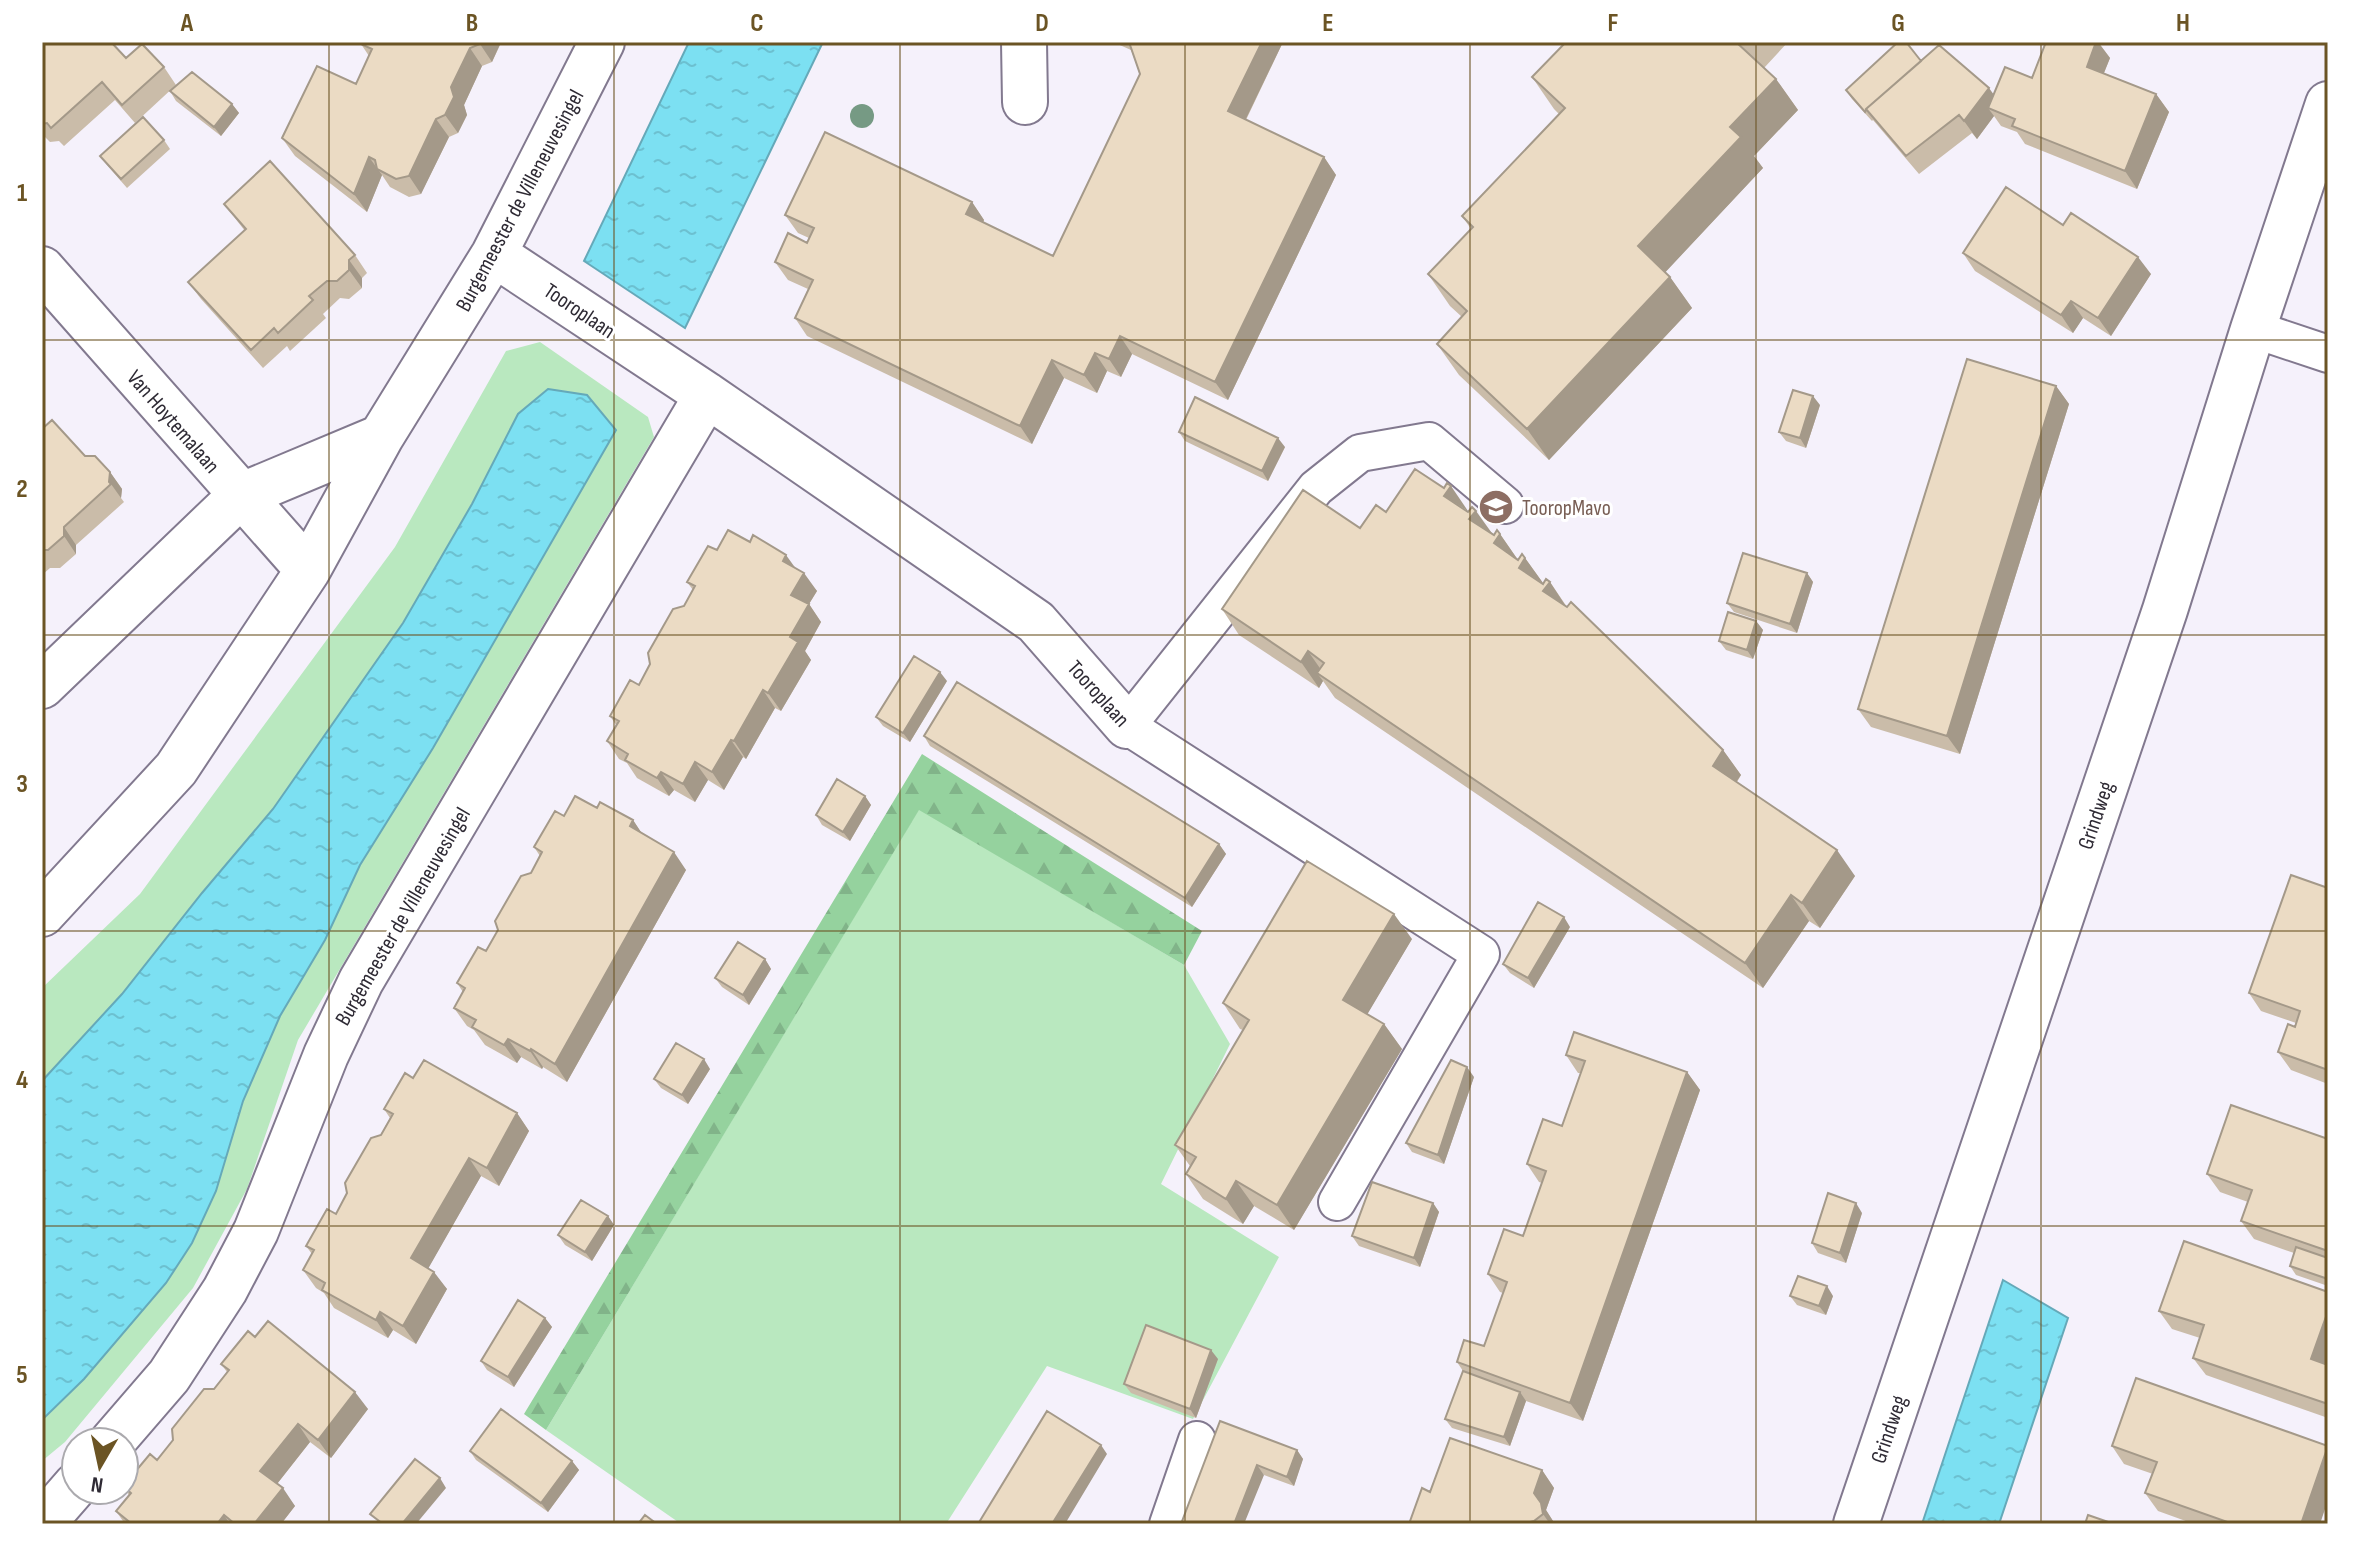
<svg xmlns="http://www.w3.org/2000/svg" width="2370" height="1566" viewBox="0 0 2370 1566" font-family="'Sofia Sans Condensed',sans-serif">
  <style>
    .grass { fill: #b9e8bf }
    .forest { fill: url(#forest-firs) }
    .water { fill: url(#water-ripples); stroke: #65a9b9; stroke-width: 2 }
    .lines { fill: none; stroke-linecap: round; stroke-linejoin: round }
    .lane-casing { stroke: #82798f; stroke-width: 40 }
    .street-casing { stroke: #82798f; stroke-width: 48 }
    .secondary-casing { stroke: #82798f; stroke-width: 48 }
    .lane { stroke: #fff; stroke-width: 36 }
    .street { stroke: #fff; stroke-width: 44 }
    .secondary { stroke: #fff; stroke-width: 44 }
    .tree { fill: #769a84 }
    .wall { fill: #cabca9 }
    .shaded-wall { fill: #a49989 }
    .building { fill: #ebdbc4; stroke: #a49989; stroke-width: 2 }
    .grid { fill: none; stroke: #6b5424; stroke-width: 2; stroke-opacity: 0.55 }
    .labels { text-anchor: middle; stroke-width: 6; stroke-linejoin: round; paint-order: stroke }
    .street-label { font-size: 22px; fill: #2e2a34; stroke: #fff }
    .education-label { font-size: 22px; fill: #785e54; stroke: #fff; text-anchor: start }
    .neatline { fill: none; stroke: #6b5424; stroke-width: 3 }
    .grid-label { font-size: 26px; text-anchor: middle; font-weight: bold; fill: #6b5424 }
  </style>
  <defs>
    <pattern id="forest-firs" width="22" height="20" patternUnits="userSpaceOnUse" patternTransform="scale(2)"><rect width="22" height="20" fill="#95d29e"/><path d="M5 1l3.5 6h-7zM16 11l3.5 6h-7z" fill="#81b489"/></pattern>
    <pattern id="water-ripples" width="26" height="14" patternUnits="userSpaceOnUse" patternTransform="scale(2)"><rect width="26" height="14" fill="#7ce0f2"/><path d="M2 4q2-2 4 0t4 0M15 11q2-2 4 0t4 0" fill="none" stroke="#6cc0d0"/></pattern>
  </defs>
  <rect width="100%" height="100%" fill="#f5f1fb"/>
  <!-- grass -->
  <path class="grass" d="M540,342L648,417L654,437L298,1040L247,1189L193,1288L65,1442L42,1461V988L140,894L395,547L506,351Z
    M919,809L1184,965L1230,1044L1161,1184L1279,1257L1193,1419L1047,1366L946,1524H681L546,1430Z"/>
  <!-- forest -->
  <path class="forest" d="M922,754L1202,931L1184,965L919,810L546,1430L524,1414Z"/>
  <!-- water -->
  <path class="water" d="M689,42H823L685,328L584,261Z
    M548,389L587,395L616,430L433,748L360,865L325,940L280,1016L243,1101L216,1191L192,1243L166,1283L84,1379L42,1420V1081L122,994L202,893L273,809L403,623L472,504L518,414Z
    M2003,1280L2068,1318L1999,1524H1922Z"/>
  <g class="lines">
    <!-- lane casing -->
    <g class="lane-casing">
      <path id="lane" d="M2253,329L2328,354
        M1337,1202L1481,954L1127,726L1316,488L1360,453L1429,441L1505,505
        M1168,1524L1197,1440"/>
    </g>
    <!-- street casing -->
    <g class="street-casing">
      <path id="street" d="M1024,42L1025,102
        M494,254L707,395L1036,622L1127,726
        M42,269L308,570
        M42,686L240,496L381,437
        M42,914L176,769L308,570L381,437L494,254L602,42
        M112,1442L169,1376L225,1290L256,1231L326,1055L361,981L707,395
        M42,1524L76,1485"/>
    </g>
    <!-- secondary casing -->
    <g class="secondary-casing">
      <path id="secondary" d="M1856,1524L2165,610L2253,329L2328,104"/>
    </g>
    <!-- lane -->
    <use href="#lane" class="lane"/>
    <!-- street -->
    <use href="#street" class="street"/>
    <!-- secondary -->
    <use href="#secondary" class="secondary"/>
  </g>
  <!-- trees -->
  <circle class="tree" cx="862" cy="116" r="12"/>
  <!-- wall -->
  <path class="wall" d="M42,42L126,58L164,67L176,85L135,123L115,100L64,146L59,141L50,142L42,134Z
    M362,42L501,43L492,62L482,66L464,105L467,115L458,133L449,137L421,194L409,197L390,187L382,175L367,212L295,156L282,138L356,84L369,56L361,44Z
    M1113,42H1283L1246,120L1324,157L1336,175L1228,400L1132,354L1121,377L1107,371L1097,393L1064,378L1032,444L807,336L795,318L808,289L788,280L775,262L807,243L809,238L798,233L785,215L972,202L984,220L983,223L1053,256L1140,74L1131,50Z
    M1566,42H1788L1764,68L1776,79L1798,110L1754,156L1763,168L1665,272L1670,277L1692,308L1549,460L1459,375L1437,344L1462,317L1450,306L1428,274L1471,229L1462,216L1559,114L1554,109L1532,77Z
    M2046,42H2098L2110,58L2104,73L2156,94L2169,112L2137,189L2025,144L2017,132L2001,126L1994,116L1977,139L1972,133L1919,174L1873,120L1872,121L1852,99L1846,90L1921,61L1994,95L2032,78Z
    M170,91L232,104L239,113L221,136L176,101Z
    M164,140L170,149L127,188L107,165L100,156Z
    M224,204L355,255L367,273L362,278V288L349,299L340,298L323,314L326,318L290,351L287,346L263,368L201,299L188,282L245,231Z
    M2063,225L2151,274L2111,336L2083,318L2073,333L1975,271L1963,253Z
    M2056,386L2069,404L1960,754L1871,727L1858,709Z
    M1820,405L1806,448L1786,441L1779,432Z
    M42,429L110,472L122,489L121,498L124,502L76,545V554L60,568H50L42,575Z
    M1179,432L1285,447L1268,481L1185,441Z
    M1386,512H1468L1493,535L1500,534L1518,560L1525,558L1543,583L1550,582L1567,607L1723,750L1741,775L1737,782L1855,876L1820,928L1809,921L1763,988L1335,698L1323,681L1319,688L1239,635L1222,609Z
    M717,550L795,568L817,591L809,604L821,622L805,651L811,660L781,711L775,708L746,759L743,757L724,790L708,780L695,802L674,790L669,796L637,778L627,763L619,759L607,741L616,725L610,716L639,685L693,590L687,582Z
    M1807,573L1813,582L1797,633L1734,612L1727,603Z
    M1756,621L1763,630L1753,659L1726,650L1719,641Z
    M947,681L910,742L883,726L876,717Z
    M924,736L1219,844L1226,854L1192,907L930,746Z
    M865,796L871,805L850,841L822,825L816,815Z
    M597,808L633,820L642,834L686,870L567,1082L543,1067L542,1069L521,1057L517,1063L485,1045L474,1030L467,1026L454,1008L463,992L457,983L486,951L531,873L540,856L534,847L564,816Z
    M2328,888V1084L2291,1070L2278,1052L2296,1023L2261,1011L2249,993Z
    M1570,927L1534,988L1510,973L1503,964Z
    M1412,939L1367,1014L1384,1024L1402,1049L1294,1230L1254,1206L1243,1224L1203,1199L1186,1174L1190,1166L1175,1145L1243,1030L1240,1029L1223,1003Z
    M765,959L771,969L749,1005L722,987L715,978Z
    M1566,1055L1687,1072L1700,1090L1583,1421L1526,1401L1510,1446L1452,1428L1445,1419L1463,1371L1457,1362L1484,1346L1503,1293L1500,1292L1488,1274L1523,1236L1542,1183L1539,1182L1527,1164L1562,1126L1581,1073H1578Z
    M710,1069L688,1104L661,1088L654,1079Z
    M1474,1077L1444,1164L1412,1152L1406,1143Z
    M413,1078L517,1113L529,1131L499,1186L481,1176L428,1268L447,1289L416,1344L393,1330L388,1338L334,1308L324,1293L316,1288L303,1270L312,1254L306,1246L336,1214L390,1118L384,1109Z
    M2328,1139V1286L2296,1275L2290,1266L2294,1253L2254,1239L2241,1221L2248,1202L2220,1192L2207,1174Z
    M1433,1203L1439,1212L1420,1267L1359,1246L1352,1236Z
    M1862,1213L1846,1263L1818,1253L1812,1243Z
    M608,1216L614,1225L592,1261L565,1245L558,1235Z
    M2328,1292V1418L2206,1375L2193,1358L2200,1338L2172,1329L2159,1311Z
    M1790,1296H1833L1826,1315L1797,1305Z
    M545,1318L552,1327L514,1387L487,1370L481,1361Z
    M255,1337L368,1409L331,1458L310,1442L277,1484L295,1506L281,1524H125L116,1511L129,1495L124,1488L157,1460L227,1372L221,1364Z
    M1218,1359L1196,1418L1131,1393L1124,1384Z
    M2136,1378L2320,1524H2194L2158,1511L2145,1493L2153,1474L2124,1464L2112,1446Z
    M1220,1421L1297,1450L1303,1459L1294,1486L1264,1475Z
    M470,1451L572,1461L579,1470L548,1512L476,1460Z
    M1542,1470L1554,1488L1546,1510L1553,1521L1554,1524H1409L1430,1492Z"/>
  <!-- shaded-wall -->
  <path class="shaded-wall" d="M481,42H501L492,62L480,44Z
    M1262,42H1283L1241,129L1228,111Z
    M2096,42H2098L2110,58L2099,85L2087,67Z
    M470,48L482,66L464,105L467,115L458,133L445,115L451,87Z
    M1776,79L1798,110L1754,156L1763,168L1660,278L1638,246L1730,127Z
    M1989,88L2002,106L1988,108L1994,116L1977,139L1964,121Z
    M2156,94L2169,112L2137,189L2125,171Z
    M232,104L239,113L221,136L214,127Z
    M436,119L449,137L421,194L409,176Z
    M369,157L382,175L367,212L354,194Z
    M1324,157L1336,175L1228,400L1215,382Z
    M972,202L984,220L978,232L966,214Z
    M2138,257L2151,274L2111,336L2098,318Z
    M349,260L362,278V288L349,270Z
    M1670,277L1692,308L1549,460L1527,429Z
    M2071,301L2083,318L2073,333L2061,315Z
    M1120,336L1132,354L1121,377L1109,359Z
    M1095,353L1107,371L1097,393L1084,375Z
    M1052,360L1064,378L1032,444L1020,426Z
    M2056,386L2069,404L1960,754L1947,736Z
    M1813,396L1820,405L1806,448L1800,438Z
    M1278,438L1285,447L1268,481L1262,471Z
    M110,472L122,489L121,498L111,484L109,482Z
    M1451,486L1468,511L1444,496Z
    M1476,511L1494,536L1469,519Z
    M64,527L76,545V554L64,536Z
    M1500,534L1518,560L1494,543Z
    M786,555L799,573L783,561Z
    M1525,558L1543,583L1519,568Z
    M804,573L817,591L809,604L821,622L805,651L811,660L781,711L768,693L790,637L791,595Z
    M1807,573L1813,582L1797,633L1790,624Z
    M1550,582L1567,608L1543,591Z
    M1756,621L1763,630L1753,659L1747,650Z
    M1308,651L1326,677L1317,673L1323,681L1319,688L1301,662Z
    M940,672L947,681L910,742L903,733Z
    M763,690L775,708L746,759L734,741Z
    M731,740L743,757L724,790L712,772Z
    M1723,750L1741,775L1730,791L1713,766Z
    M695,762L708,780L695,802L683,784Z
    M661,772L674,790L669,796L657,778Z
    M865,796L871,805L850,841L843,832Z
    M633,820L645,838L630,826Z
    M1219,844L1226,854L1192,907L1185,898Z
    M1837,850L1855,876L1820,928L1802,903Z
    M674,852L686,870L567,1082L555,1064Z
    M1791,895L1809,921L1763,988L1745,963Z
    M1394,914L1412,939L1361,1025L1343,1000Z
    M1564,917L1570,927L1534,988L1528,978Z
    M765,959L771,969L749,1005L743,995Z
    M1384,1024L1402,1049L1294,1230L1277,1205Z
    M508,1039L521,1057L517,1063L504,1045Z
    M531,1049L543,1067L542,1069L530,1051Z
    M704,1059L710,1069L688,1104L682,1095Z
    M1467,1067L1474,1077L1444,1164L1438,1155Z
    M1687,1072L1700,1090L1583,1421L1570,1403Z
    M517,1113L529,1131L499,1186L487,1168Z
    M469,1158L481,1176L424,1276L411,1258Z
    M1236,1181L1254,1206L1243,1224L1226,1199Z
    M1433,1203L1439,1212L1420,1267L1414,1258Z
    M1856,1203L1862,1213L1846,1263L1840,1253Z
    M608,1216L614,1225L592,1261L585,1252Z
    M434,1272L447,1289L416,1344L403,1326Z
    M1827,1286L1833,1296L1826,1315L1819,1306Z
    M2328,1311V1365L2311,1359Z
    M380,1312L393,1330L388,1338L376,1320Z
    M545,1318L552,1327L514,1387L508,1377Z
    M1211,1350L1218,1359L1196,1418L1190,1409Z
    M355,1392L368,1409L331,1458L318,1440Z
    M1520,1392L1526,1401L1510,1446L1504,1437Z
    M298,1424L310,1442L273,1489L260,1471Z
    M1101,1445L1107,1454L1065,1524H1052Z
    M2328,1446V1500L2320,1524H2301Z
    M1297,1450L1303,1459L1294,1486L1287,1477Z
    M572,1461L579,1470L548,1512L541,1503Z
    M1257,1465L1264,1475L1244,1524H1234Z
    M1542,1470L1554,1488L1546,1510L1553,1521L1554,1524H1550L1543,1514L1534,1493Z
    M440,1478L446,1488L416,1524H402Z
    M283,1488L295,1506L281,1524H254Z
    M224,1515L230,1524H217Z"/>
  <!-- building -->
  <path class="building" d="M42,42H111L126,58L142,44L164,67L122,105L102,82L51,128L47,123L42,124Z
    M362,42H481L480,44L470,48L451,87L454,97L445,115L436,119L409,176L396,179L377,169L375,160L369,157L354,194L282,138L317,66L356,84L372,49L361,44Z
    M1129,42H1262L1228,111L1324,157L1215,382L1120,336L1109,359L1095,353L1084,375L1052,360L1020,426L795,318L813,280L775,262L788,233L807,243L814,228L785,215L825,132L972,202L966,214L1053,256L1140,74Z
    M1566,42H1736L1776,79L1730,127L1741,137L1638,246L1670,277L1527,429L1437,344L1467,311L1428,274L1473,227L1462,216L1565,108L1532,77Z
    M1898,42H1906L1921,61L1866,109V110L1865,112L1846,90Z
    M2046,42H2096L2087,67L2156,94L2125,171L2012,126L2015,119L1988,108L2005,67L2032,78Z
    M1939,45L1989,88L1964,121L1959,115L1906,156L1866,109Z
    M192,72L232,104L214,127L170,91Z
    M143,117L164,140L121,179L100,156Z
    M270,161L355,255L349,260V270L337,281H327L309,296L313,300L278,333L274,328L251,350L188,282L246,229L224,204Z
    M2006,187L2063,225L2071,213L2138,257L2098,318L2071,301L2061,315L1963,253Z
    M1967,359L2056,386L1947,736L1858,709Z
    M1793,390L1813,396L1800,438L1779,432Z
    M1195,397L1278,438L1262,471L1179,432Z
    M52,420L85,456H95L110,472L109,482L111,484L64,527V536L48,550H42V429Z
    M1415,469L1444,488L1447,483L1451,486L1444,496L1468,512L1472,507L1476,511L1469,519L1494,535L1497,530L1500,534L1494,543L1518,560L1522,554L1525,558L1519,568L1543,584L1546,579L1550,582L1543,591L1567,607L1571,602L1723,750L1713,766L1837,850L1802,903L1791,895L1745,963L1317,673L1324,663L1308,651L1301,662L1222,609L1303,490L1360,528L1376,505L1386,512Z
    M728,530L750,542L753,535L786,555L783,561L804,573L791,595L809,604L790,637L798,642L768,693L763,690L734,741L731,740L712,772L695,762L683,784L661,772L657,778L625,760L628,754L607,741L619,721L610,716L630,680L639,685L650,664L648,653L673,609L684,606L695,586L687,582L708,546L717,550Z
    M1743,553L1807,573L1790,624L1727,603Z
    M1728,612L1756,621L1747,650L1719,641Z
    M914,656L940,672L903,733L876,717Z
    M957,682L1219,844L1185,898L924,736Z
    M837,779L865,796L843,832L816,815Z
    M575,796L597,808L600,802L633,820L630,826L674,852L555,1064L531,1049L530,1051L508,1039L504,1045L472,1027L476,1020L454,1008L465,988L457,983L478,947L486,951L498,930L495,921L521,876L531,873L542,852L534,847L555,811L564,816Z
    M1307,861L1394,914L1343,1000L1384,1024L1277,1205L1236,1181L1226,1199L1186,1174L1196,1157L1175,1145L1249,1020L1223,1003Z
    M2291,875L2328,888V1070L2278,1052L2288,1024L2295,1027L2300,1011L2249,993Z
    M1538,902L1564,917L1528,978L1503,964Z
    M738,942L765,959L743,995L715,978Z
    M1574,1032L1687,1072L1570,1403L1457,1362L1464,1340L1484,1346L1507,1282L1488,1274L1504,1229L1523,1236L1546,1171L1527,1164L1543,1119L1562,1126L1585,1061L1566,1055Z
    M676,1043L704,1059L682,1095L654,1079Z
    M424,1060L517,1113L487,1168L469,1158L411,1258L434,1272L403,1326L380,1312L376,1320L322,1290L325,1283L303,1270L314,1250L306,1246L327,1209L336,1214L347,1193L345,1183L371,1138L381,1135L393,1114L384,1109L405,1073L413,1078Z
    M1451,1060L1467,1067L1438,1155L1406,1143Z
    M2231,1105L2328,1139V1251L2241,1221L2252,1190L2207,1174Z
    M1372,1182L1433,1203L1414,1258L1352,1236Z
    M1828,1193L1856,1203L1840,1253L1812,1243Z
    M581,1200L608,1216L585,1252L558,1235Z
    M2184,1241L2328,1292V1311L2311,1359L2328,1365V1404L2193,1358L2204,1325L2159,1311Z
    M2296,1247L2328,1258V1279L2290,1266Z
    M1798,1276L1827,1286L1819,1306L1790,1296Z
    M518,1300L545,1318L508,1377L481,1361Z
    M268,1321L355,1392L318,1440L298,1424L260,1471L283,1488L254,1524H235L224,1515L217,1524H132L116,1511L131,1493L124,1487V1485L150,1454L157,1460L173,1440L172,1429L204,1389H214L229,1370L221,1364L248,1331L255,1337Z
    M1146,1325L1211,1350L1190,1409L1124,1384Z
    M1463,1371L1520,1392L1504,1437L1445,1419Z
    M2136,1378L2328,1446L2301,1524H2233L2145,1493L2157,1462L2112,1446Z
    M501,1409L572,1461L541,1503L470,1451Z
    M1047,1411L1101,1445L1052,1524H978Z
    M1220,1421L1297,1450L1287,1477L1257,1465L1234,1524H1181Z
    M1450,1438L1542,1470L1534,1493L1541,1503L1543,1514L1534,1521L1522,1524H1409L1422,1488L1430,1492Z
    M415,1459L440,1478L402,1524H383L370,1514Z
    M645,1515L657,1524H638Z
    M2088,1515L2114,1524H2085Z"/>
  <!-- grid -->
  <path class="grid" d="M329,42V1524M614,42V1524M900,42V1524M1185,42V1524M1470,42V1524M1756,42V1524M2041,42V1524M42,340H2328M42,635H2328M42,931H2328M42,1226H2328"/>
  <!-- icons -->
  <defs>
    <g id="school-disc" transform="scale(1.8)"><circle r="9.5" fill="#8d6e63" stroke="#fff"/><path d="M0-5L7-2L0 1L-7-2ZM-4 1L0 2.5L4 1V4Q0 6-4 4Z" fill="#fff"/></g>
  </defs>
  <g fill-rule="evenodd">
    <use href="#school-disc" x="1496" y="507"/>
  </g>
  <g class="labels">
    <!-- street labels -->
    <g class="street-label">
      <text transform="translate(519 200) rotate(-62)" y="8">Burgemeester de Villeneuvesingel</text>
      <text transform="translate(580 310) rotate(34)" y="8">Tooroplaan</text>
      <text transform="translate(174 421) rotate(49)" y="8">Van Hoytemalaan</text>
      <text transform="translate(1099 693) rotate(48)" y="8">Tooroplaan</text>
      <text transform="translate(2095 815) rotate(-71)" y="8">Grindweg</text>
      <text transform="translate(402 916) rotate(-60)" y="8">Burgemeester de Villeneuvesingel</text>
      <text transform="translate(1888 1429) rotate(-71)" y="8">Grindweg</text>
    </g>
    <!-- education labels -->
    <g class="education-label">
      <text x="1522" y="515">TooropMavo</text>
    </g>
  </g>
  <!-- border -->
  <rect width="2370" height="1566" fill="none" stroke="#ffffff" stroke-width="88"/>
  <!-- north arrow -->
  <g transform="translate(100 1466) rotate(189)"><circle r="38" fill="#ffffff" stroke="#abaaae" stroke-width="2"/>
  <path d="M0-6L14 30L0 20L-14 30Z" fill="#6b5424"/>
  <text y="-12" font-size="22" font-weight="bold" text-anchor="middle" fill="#2e2a34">N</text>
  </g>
  <rect x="44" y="44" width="2282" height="1478" class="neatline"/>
  <g class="grid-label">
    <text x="187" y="31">A</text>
    <text x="472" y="31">B</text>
    <text x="757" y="31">C</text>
    <text x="1042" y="31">D</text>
    <text x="1328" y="31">E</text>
    <text x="1613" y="31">F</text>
    <text x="1898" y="31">G</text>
    <text x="2183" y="31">H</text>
    <text x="22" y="201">1</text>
    <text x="22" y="497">2</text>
    <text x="22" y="792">3</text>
    <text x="22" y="1088">4</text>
    <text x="22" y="1383">5</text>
  </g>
</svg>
